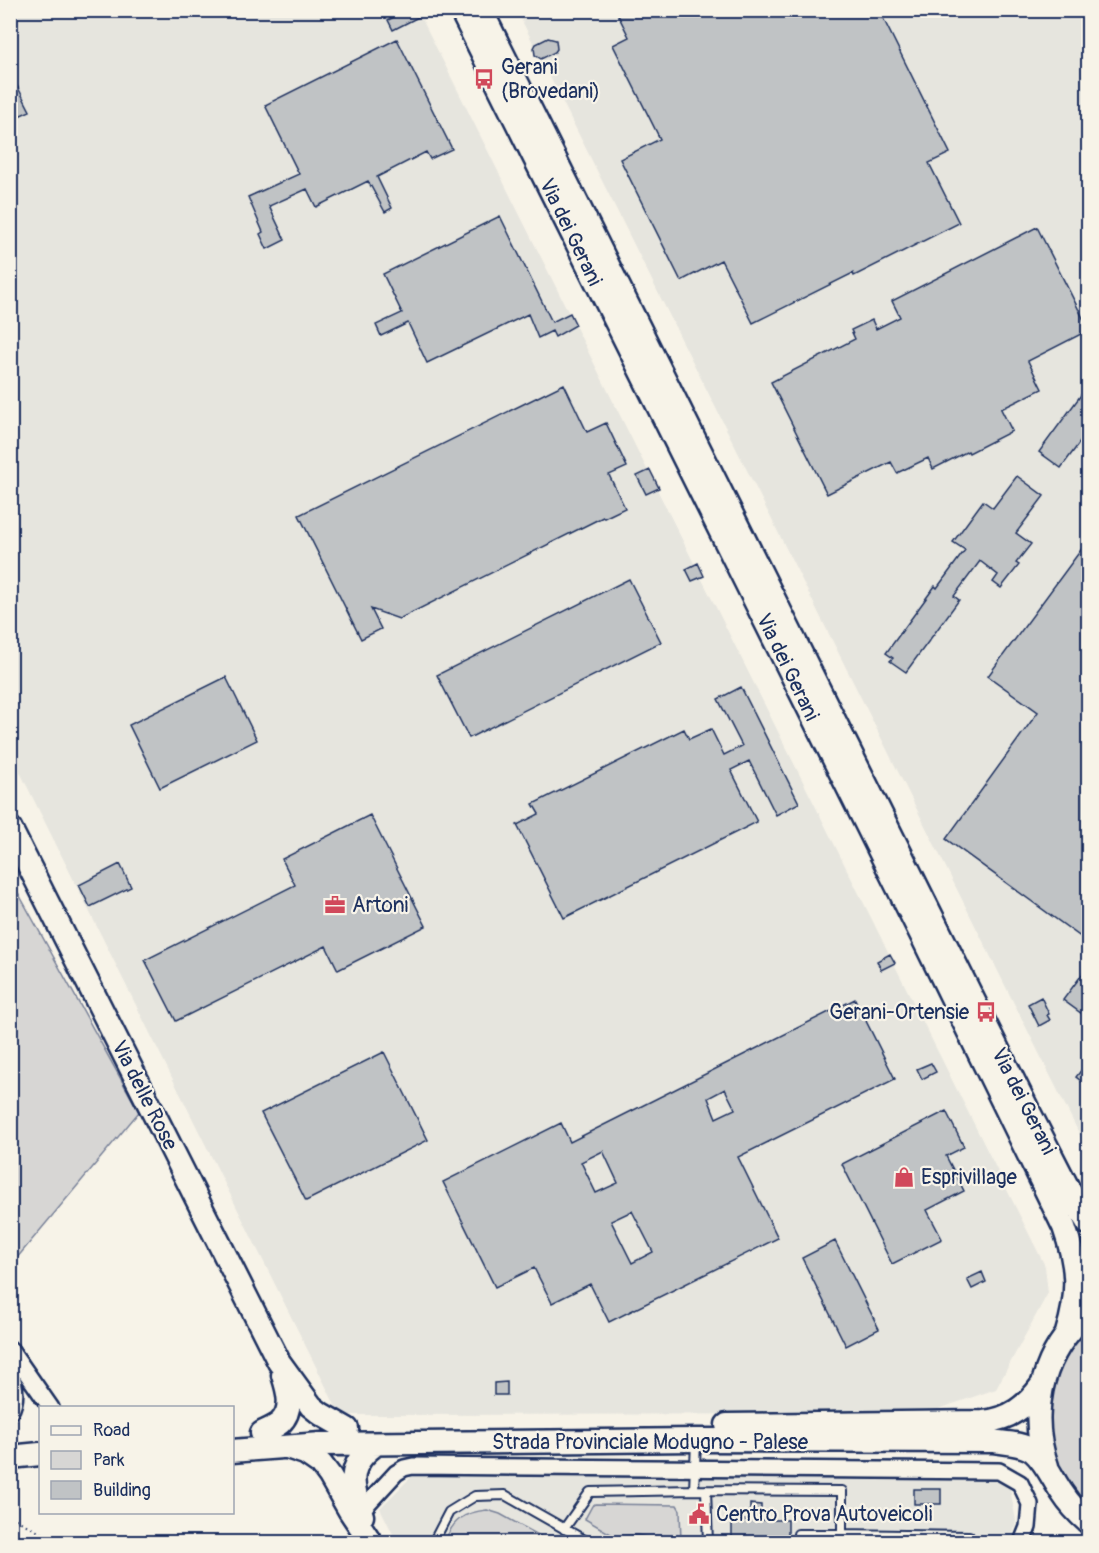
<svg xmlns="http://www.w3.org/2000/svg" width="1099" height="1553" viewBox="0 0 1099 1553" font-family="Pangolin,sans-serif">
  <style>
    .built { fill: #e6e5de }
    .green { fill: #d7d6d4; stroke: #798299; stroke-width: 1.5 }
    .building { fill: #c0c3c5; stroke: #1b2f5e; stroke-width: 1.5; fill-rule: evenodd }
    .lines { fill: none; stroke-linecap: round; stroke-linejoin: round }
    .lane-casing { stroke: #1b2f5e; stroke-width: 12 }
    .street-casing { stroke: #1b2f5e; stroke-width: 20 }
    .secondary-casing { stroke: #1b2f5e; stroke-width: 27 }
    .path { stroke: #1b2f5e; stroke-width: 2; stroke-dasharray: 1.5 4.5; stroke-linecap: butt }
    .lane { stroke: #f7f3e8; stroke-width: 8 }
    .street { stroke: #f7f3e8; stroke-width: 15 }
    .secondary { stroke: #f7f3e8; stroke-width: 22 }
    .labels { text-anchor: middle; stroke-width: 4.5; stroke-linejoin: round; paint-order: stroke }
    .poi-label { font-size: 21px; fill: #1b2f5e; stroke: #f7f3e8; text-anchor: start }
    .street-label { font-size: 21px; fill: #1b2f5e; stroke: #f7f3e8 }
  </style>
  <rect width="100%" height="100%" fill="#f7f3e8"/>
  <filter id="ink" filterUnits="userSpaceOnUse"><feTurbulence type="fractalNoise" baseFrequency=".0167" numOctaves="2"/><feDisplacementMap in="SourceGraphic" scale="12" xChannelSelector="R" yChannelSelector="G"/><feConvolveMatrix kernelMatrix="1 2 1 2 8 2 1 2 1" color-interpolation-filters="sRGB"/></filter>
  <g filter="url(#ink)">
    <!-- built -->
    <path class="built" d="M11,11H418L1045,1266L1048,1293L996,1389L924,1414L340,1415L11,754Z
      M517,11H1088V1151Z
      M413,1475L996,1477L1010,1489L1016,1521L1012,1542H397L380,1508Z"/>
    <!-- green -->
    <path class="green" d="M10,878L139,1112L11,1265H10Z
      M1088,1325V1509L1079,1499L1057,1465L1049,1438V1398L1062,1359Z
      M595,1504L677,1505L680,1510L681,1542H657L646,1537L637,1535L614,1536L585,1519L592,1506Z
      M487,1510L500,1514L551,1542H445C452,1520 465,1512 487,1510Z"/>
    <!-- building -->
    <path class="building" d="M408,10H432L393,30L388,20Z
      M627,10H879L950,153L929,163L959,223L854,276L853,273L753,323L721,260L681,281L620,159L660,139L613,45L629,37L618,15Z
      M548,38L556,40L557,49L555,52L541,59L535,55L534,48L536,44Z
      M397,39L452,149L430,159L426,152L377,177L392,208L385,212L368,181L316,207L307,189L269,206L285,240L267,249L260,234L263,232L248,197L299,174L265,105Z
      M10,72L30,111L10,120Z
      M500,216L552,322L570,313L576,325L555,337L552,331L538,338L528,314L427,363L408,323L381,336L376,325L402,313L383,274Z
      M1037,227L1089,330L1028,361L1042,389L1001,409L1012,431L969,453L968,451L933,469L928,458L897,473L891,462L827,494L771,382L855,339L851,330L872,320L876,329L900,317L892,301Z
      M564,384L587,432L606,423L627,467L609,475L625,508L604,518L603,517L399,619L371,609L381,629L361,639L299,515Z
      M1089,384V430L1061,468L1039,452Z
      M650,470L659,488L646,494L637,476Z
      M1017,476L1044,496L1016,533L1031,544L1016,563L1019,565L1001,588L993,582L998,575L980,561L954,596L959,600L906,672L890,661L893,658L886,653L935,586L937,588L965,550L953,542L983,501L993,508Z
      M1089,539V943L946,839L1038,712L988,676Z
      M698,563L704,576L692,581L686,569Z
      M629,579L661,642L469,738L437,675Z
      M226,677L257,740L160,788L129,725Z
      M741,687L799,803L776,815L749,761L731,770L757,822L564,918L517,825L539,814L533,804L684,729L689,739L711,729L724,755L742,746L718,699Z
      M370,815L426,926L338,970L326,946L176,1021L145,960L295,885L282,859Z
      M120,864L131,887L90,907L79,885Z
      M890,954L895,963L881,970L877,961Z
      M1089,965V1019L1063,1000Z
      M1041,997L1049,1014L1047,1015L1050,1020L1039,1026L1028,1004Z
      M855,999L895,1079L738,1157L778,1238L609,1322L590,1284L552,1303L534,1268L495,1287L443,1182L561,1123L570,1142ZM725,1089L735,1109L716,1118L708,1098ZM603,1151L618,1183L596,1193L581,1162ZM632,1211L653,1252L632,1263L611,1221Z
      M384,1052L428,1140L306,1201L261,1113Z
      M1089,1060V1087L1076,1077Z
      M931,1063L936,1072L922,1079L917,1069Z
      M946,1111L964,1147L946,1156L964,1191L927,1210L942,1239L892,1264L842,1164Z
      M835,1241L879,1329L846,1346L802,1258Z
      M982,1272L986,1282L972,1289L967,1279Z
      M507,1382V1395H494V1383Z
      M914,1489H941V1504H914Z
      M750,1504L761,1505V1520H788V1542H732V1520H750Z"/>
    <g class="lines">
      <!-- lane casing -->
      <g class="lane-casing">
        <path id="lane" d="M696,1442L694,1490L842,1491V1534L969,1536L963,1542
          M706,1490L708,1542
          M564,1529L590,1492L694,1490
          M435,1542V1539L449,1512L475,1496L505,1495L588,1542
          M798,1542V1534H842"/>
      </g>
      <!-- street casing -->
      <g class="street-casing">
        <path id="street" d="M10,1349L51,1408
          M10,1370C15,1384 18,1399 10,1412
          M360,1512L396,1473L404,1468L413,1466L999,1471L1020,1483L1030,1504L1028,1527L1022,1542"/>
      </g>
      <!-- secondary casing -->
      <g class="secondary-casing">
        <path id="secondary" d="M461,10L921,934L1064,1227C1078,1266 1079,1294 1067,1333
          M481,10L1029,1112L1073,1198L1088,1223
          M10,828L279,1362L311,1406L321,1414L347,1429
          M727,1425L983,1422C1010,1419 1026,1407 1042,1385
          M262,1433C268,1430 275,1427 280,1423C294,1410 288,1390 283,1375
          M290,1448L305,1453L321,1464L330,1476L350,1511L370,1541
          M232,1451L321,1444L696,1440L992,1441C1005,1443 1022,1443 1033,1451C1046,1462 1053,1480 1063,1494C1070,1505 1079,1514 1088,1522
          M10,1457L40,1454
          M1047,1466C1029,1416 1040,1360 1078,1322
          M362,1516C351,1485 346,1465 376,1444"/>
      </g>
      <!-- path -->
      <path class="path" d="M10,1516L57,1542"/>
      <!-- lane -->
      <use href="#lane" class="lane"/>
      <!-- street -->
      <use href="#street" class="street"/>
      <!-- secondary -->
      <use href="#secondary" class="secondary"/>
    </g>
  </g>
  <!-- icons -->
  <defs>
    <g id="bus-bare" transform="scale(1.62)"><path d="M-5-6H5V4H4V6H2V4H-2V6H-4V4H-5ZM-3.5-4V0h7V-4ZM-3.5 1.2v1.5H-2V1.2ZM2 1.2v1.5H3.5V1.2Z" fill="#d1495b" stroke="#f7f3e8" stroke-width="2.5" paint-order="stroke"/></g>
    <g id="office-bare" transform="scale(1.62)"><path d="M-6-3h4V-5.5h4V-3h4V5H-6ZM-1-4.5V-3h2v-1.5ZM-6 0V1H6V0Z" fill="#d1495b" stroke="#f7f3e8" stroke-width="2.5" paint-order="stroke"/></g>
    <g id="shop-bare" transform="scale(1.62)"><path d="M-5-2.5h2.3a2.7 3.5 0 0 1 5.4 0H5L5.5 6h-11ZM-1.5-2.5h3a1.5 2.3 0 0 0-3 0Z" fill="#d1495b" stroke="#f7f3e8" stroke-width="2.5" paint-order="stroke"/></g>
    <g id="civic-bare" transform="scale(1.62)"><path d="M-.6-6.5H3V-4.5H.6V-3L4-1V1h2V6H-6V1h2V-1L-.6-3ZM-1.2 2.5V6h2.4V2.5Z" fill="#d1495b" stroke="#f7f3e8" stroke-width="2.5" paint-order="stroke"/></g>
  </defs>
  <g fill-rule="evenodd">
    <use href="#bus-bare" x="484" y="79"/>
    <use href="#office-bare" x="335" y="905"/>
    <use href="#bus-bare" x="986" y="1012"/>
    <use href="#shop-bare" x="904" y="1177"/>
    <use href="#civic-bare" x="699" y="1514"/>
  </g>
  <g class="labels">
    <!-- poi labels -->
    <g class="poi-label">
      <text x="501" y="74">Gerani<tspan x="501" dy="24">(Brovedani)</tspan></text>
      <text x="352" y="912">Artoni</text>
      <text x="969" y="1019" text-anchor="end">Gerani-Ortensie</text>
      <text x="921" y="1184">Esprivillage</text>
      <text x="716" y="1521">Centro Prova Autoveicoli</text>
    </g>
    <!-- street labels -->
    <g class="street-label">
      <text transform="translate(571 232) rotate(64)" y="7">Via dei Gerani</text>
      <text transform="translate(788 667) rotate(64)" y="7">Via dei Gerani</text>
      <text transform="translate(145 1095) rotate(63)" y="7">Via delle Rose</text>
      <text transform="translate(1024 1101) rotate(63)" y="7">Via dei Gerani</text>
      <text x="650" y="1449">Strada Provinciale Modugno - Palese</text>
    </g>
  </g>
  <!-- margin -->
  <rect width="1099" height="1553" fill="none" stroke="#f7f3e8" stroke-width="36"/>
  <rect x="18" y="18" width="1063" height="1517" fill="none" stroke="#1b2f5e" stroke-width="2" filter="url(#ink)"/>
  <!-- legend -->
  <rect x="39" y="1406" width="195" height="108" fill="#f7f3e8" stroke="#9fa5b1" stroke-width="1.5"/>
  <rect x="51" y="1426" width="30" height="9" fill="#f7f3e8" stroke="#9fa5b1" stroke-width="1.5"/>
  <text x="93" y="1436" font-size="18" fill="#1b2f5e">Road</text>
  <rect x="51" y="1451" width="30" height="18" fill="#d7d6d4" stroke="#9fa5b1" stroke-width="1.5"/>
  <text x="93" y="1466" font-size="18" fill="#1b2f5e">Park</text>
  <rect x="51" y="1481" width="30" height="18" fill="#c0c3c5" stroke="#9fa5b1" stroke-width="1.5"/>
  <text x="93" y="1496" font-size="18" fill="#1b2f5e">Building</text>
</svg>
